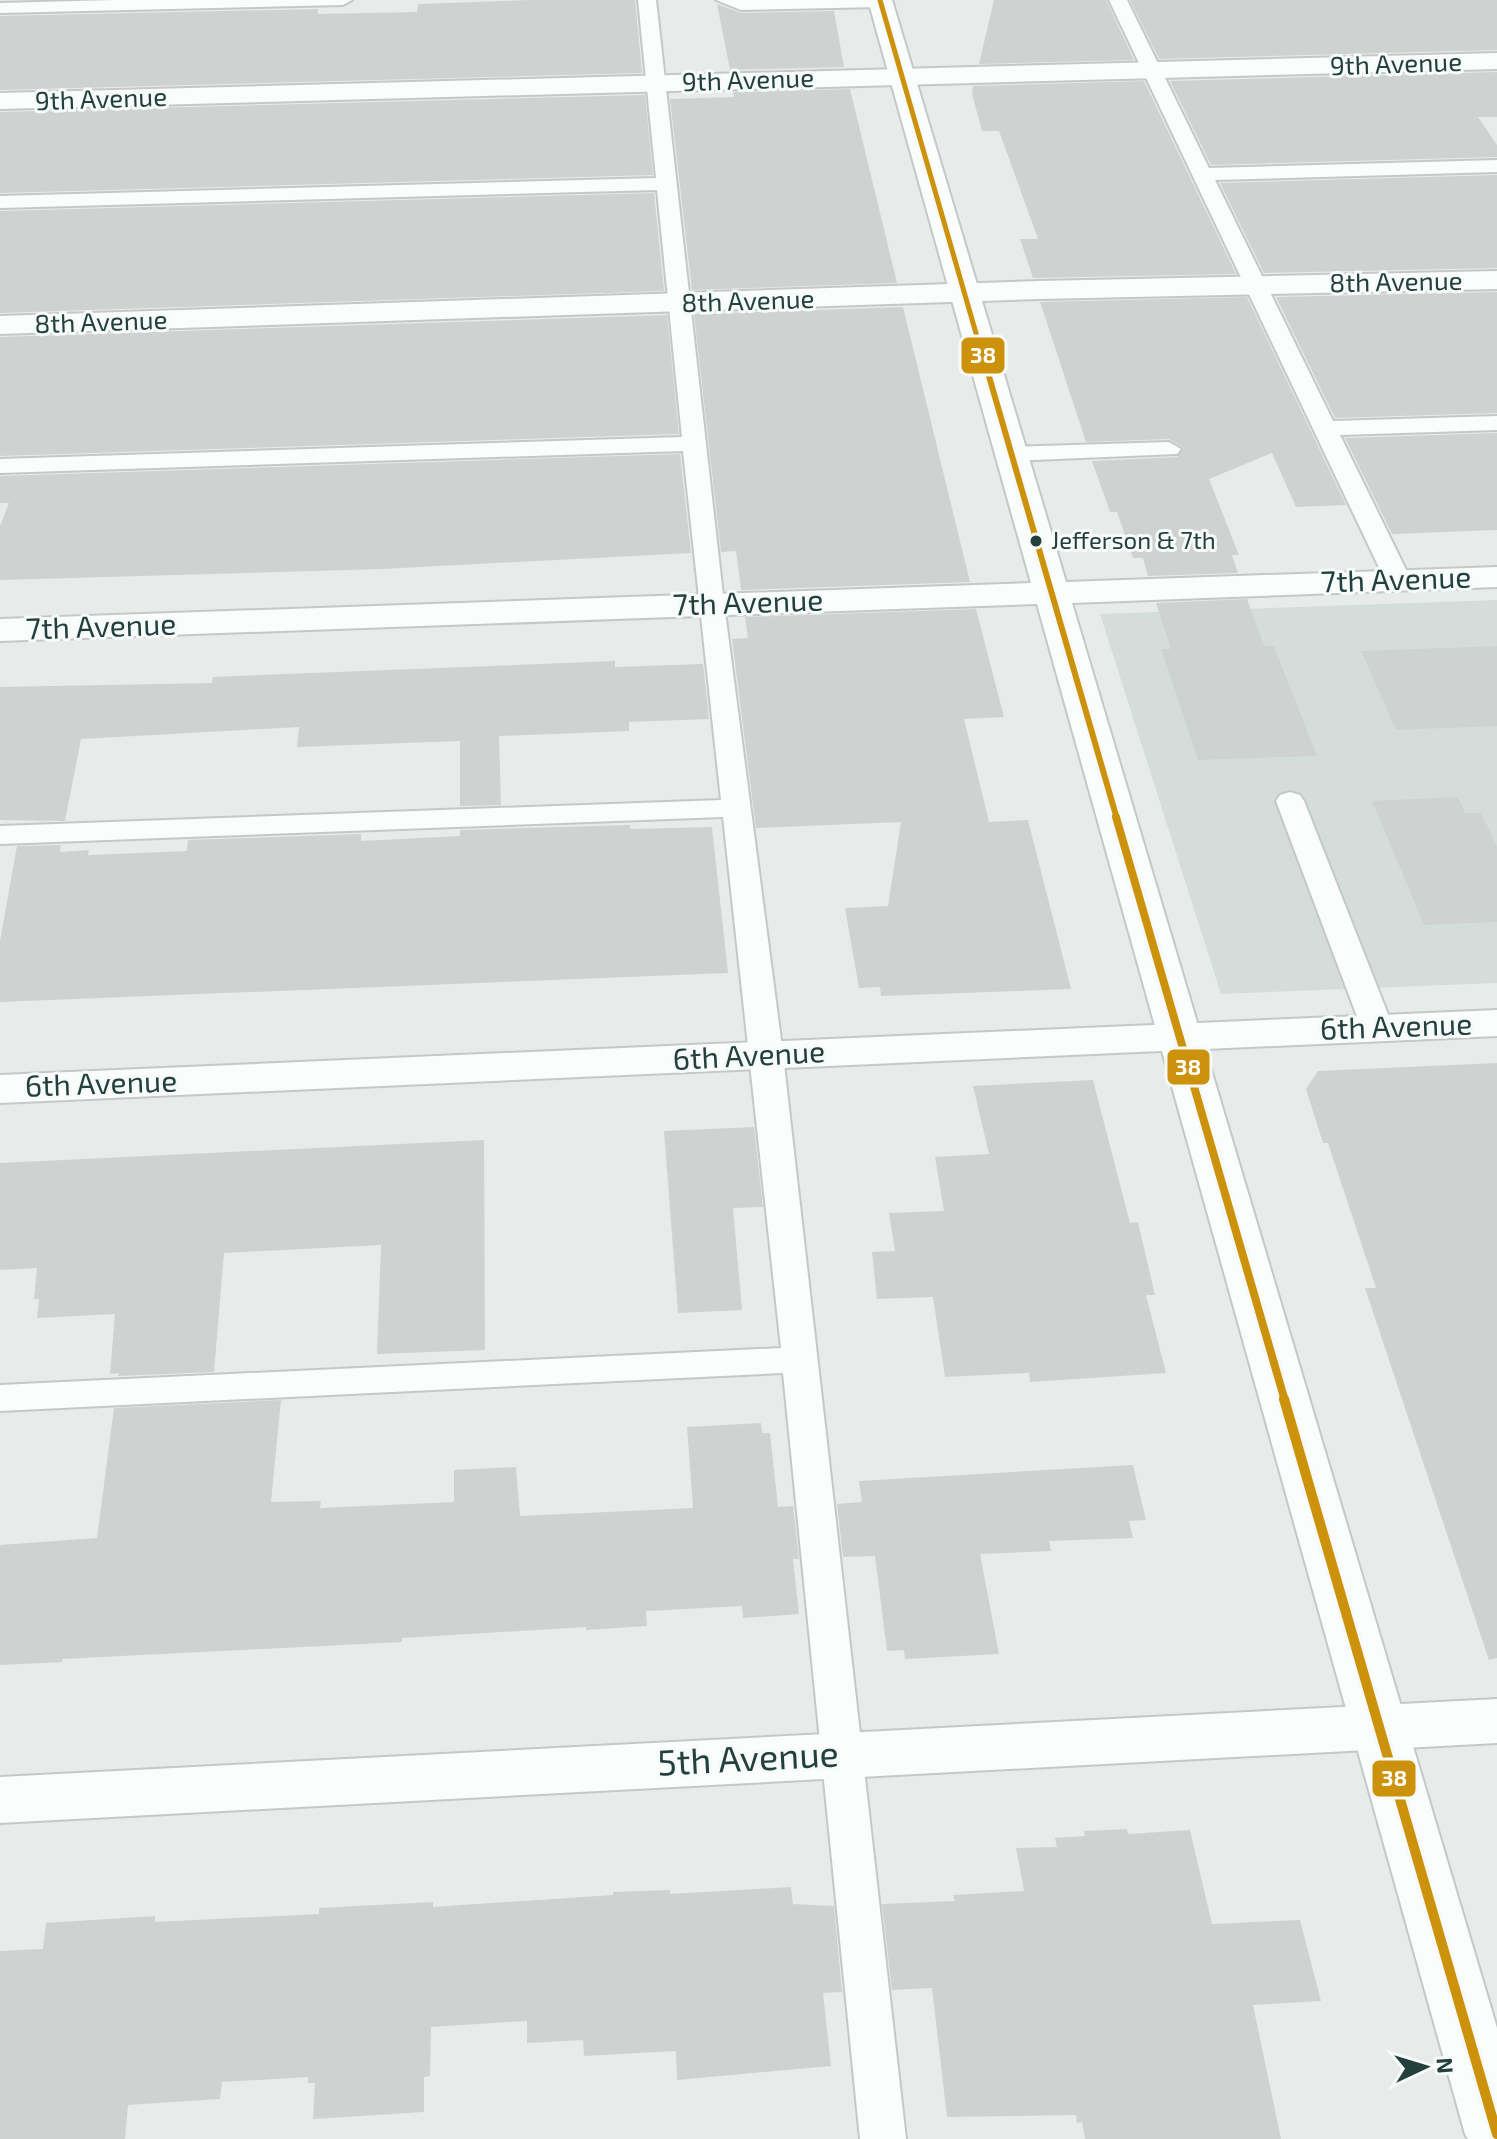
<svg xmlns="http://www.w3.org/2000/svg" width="1497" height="2139" viewBox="0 0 1497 2139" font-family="'Exo 2',sans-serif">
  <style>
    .built { fill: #d5dddb }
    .building { fill: #ced3d2 }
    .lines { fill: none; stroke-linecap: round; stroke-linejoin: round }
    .lane-casing { stroke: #c4c9c8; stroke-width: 4 }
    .street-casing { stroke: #c4c9c8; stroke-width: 4 }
    .secondary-casing { stroke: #c2c9c8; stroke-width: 4 }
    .lane { fill: #fbfcfc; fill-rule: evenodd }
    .street { fill: #fbfcfc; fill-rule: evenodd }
    .secondary { fill: #fbfcfc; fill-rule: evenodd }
    .bus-1-far3-casing { stroke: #f6faf9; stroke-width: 9 }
    .bus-1-far2-casing { stroke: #f6faf9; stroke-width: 11 }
    .bus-1-far1-casing { stroke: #f6faf9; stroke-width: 14 }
    .bus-1-casing { stroke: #f6faf9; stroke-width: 16 }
    .bus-1-far3 { stroke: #cd920c; stroke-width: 5 }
    .bus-1-far2 { stroke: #cd920c; stroke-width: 6 }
    .bus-1-far1 { stroke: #cd920c; stroke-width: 8 }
    .bus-1 { stroke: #cd920c; stroke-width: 10 }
    .bus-dot { fill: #24403e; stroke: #f6faf9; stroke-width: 3 }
    .labels { text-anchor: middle; stroke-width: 6; stroke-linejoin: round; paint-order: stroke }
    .far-bus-label { font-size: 24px; fill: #24403e; stroke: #f6faf9; text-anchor: start }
    .far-street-label { font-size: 26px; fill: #24403e; stroke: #f6faf9 }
    .street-label { font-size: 30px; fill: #24403e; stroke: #f6faf9 }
    .near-street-label { font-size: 36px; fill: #24403e; stroke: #f6faf9 }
    .line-badge { stroke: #f6faf9; stroke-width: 3 }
    .badge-label { font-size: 22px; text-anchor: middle; font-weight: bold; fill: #fff }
  </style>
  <rect width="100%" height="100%" fill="#e7eceb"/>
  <!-- built -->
  <path class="built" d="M1497,600V983L1221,994L1100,614Z"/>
  <!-- building -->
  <path class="building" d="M529,0H635L642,73L0,90V16L318,9V14L417,12L418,4Z
    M994,0H1106L1134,60L979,64Z
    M1130,0H1497V50L1159,59Z
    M717,4L741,13L834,11L844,67L730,70Z
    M1497,72V117H1478L1497,145V157L1211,165L1170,81Z
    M1144,81L1236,274L1033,278L1020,239H1038L999,131H982L972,94L973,86Z
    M850,89L897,283L692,290L670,99L734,97L733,92Z
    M645,95L653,175L0,193V112Z
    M1497,175V268L1264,273L1220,183Z
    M654,193L664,291L0,313V211Z
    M1497,292V413L1335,418L1276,297Z
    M1247,297L1346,505L1296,507L1272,453L1209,479L1239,555H1232L1238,573L1148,576L1143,558H1133L1117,512H1110L1092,461L1177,457L1184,448L1169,439L1086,442L1040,302Z
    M903,307L970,582L741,590L736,551L721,552L694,314Z
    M667,315L679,434L0,456V337Z
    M1497,433V530L1392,534L1345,438Z
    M680,454L691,553L382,569L0,580V526L9,503H0V476Z
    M1247,599L1264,646H1274L1317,756L1198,760L1161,649H1171L1156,603Z
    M976,609L1004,717L964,719L989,822L1028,820L1071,989L881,996L880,987L859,988L845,908L888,906L901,822L756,828L732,639L748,638L745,617Z
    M1497,646V726L1396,730L1361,651Z
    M615,661V667L703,664L709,719L629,722V731L499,736L501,805L460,806V741L297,747L299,727L81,739L65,821L0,820V687L212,683L213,677Z
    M1458,797L1465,813H1481L1497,846V922L1424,925L1372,801Z
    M630,825V829L712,827L728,973L0,1002V941L17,846L61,845L60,852L89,850L88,855L187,851L188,840L361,834V841L460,836V830Z
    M1497,1063V1658L1489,1660L1365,1288H1376L1328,1143H1323L1306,1089L1318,1071Z
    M1093,1080L1130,1223L1138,1222L1155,1295H1146L1166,1373L1030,1382L1029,1373L945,1377L933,1297L877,1299L872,1252L895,1251L889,1213L944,1211L935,1157L989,1154L973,1086Z
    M754,1127L763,1207L733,1208L742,1310L678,1313L664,1131Z
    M484,1140L485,1350L377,1354L381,1245L224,1253L214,1372L118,1376L119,1373L110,1374L115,1314L37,1318L39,1299H34L37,1268L0,1270V1163Z
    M281,1400L271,1502L321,1501L320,1508L454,1502V1470L516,1467L520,1516L693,1508L687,1427L761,1423L762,1433H770L778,1507L793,1506L799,1559H793L799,1614L743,1618L742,1606L646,1611L647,1626L586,1630V1627L402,1638V1642L62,1659V1662L0,1665V1545L97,1538L114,1408Z
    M1133,1465L1146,1520L1129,1521L1133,1538L1049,1541L1051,1551L980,1554L999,1654L905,1659L904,1650L887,1651L875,1556L843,1557L837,1504L862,1502L859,1481Z
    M1127,1829L1128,1834L1190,1830L1212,1924L1300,1920L1321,2001L1253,2005L1281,2139H1085L1082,2122L1077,2123L1076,2115L947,2117L932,1988L892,1990L882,1904L955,1901L953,1895L1024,1891L1016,1848L1057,1847L1055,1838L1085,1836L1084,1831Z
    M791,1887L793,1904L834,1906L842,1992L823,1993L831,2066L677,2080L676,2051L584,2056L583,2040L527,2043V2021L431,2027L430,2076L424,2077V2112L313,2119L315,2083H308V2077L222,2082L220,2099L128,2105L125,2139H0V1951L43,1949L46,1923L155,1916V1922L319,1914V1908L433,1902V1907L613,1895V1892L670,1890V1894Z"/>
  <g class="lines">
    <!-- lane casing -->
    <g class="lane-casing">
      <path id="lane" d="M114,0H352L343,5L0,13V3Z
        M638,0H656L724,604L783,1055L906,2139H860L783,1373L0,1411V1385L781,1348L723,817L0,844V826L721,800L683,451L0,473V459L682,437L657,190L0,208V196L656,178Z
        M716,0H889L890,2L881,7L741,10Z
        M1109,0H1127L1209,168L1497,160V172L1215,180L1333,421L1497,416V430L1340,435L1411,580L1407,585H1389L1385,580Z
        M1169,442L1181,449L1177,454L1012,461L1000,454L1012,447Z
        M1290,792L1300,795L1304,801L1393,1027L1388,1034H1366L1361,1027L1276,801L1280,795Z"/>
    </g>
    <!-- street casing -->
    <g class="street-casing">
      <path id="street" d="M1497,53V69L0,109V93Z
        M1497,271V289L1039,299L0,334V316L1039,281Z
        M1497,1010V1036L0,1103V1075Z
        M1497,1699V1743L0,1823V1777Z"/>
    </g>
    <!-- secondary casing -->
    <g class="secondary-casing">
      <path id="secondary" d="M868,0H892L1066,582L1497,567V587L1072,603L1497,2028V2139H1468L1465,2134L1037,604L0,641V619L1031,583Z"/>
    </g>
    <!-- lane -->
    <use href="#lane" class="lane"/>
    <!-- street -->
    <use href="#street" class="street"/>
    <!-- secondary -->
    <use href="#secondary" class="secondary"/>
    <!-- bus-1-far3 casing -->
    <g class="bus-1-far3-casing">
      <path id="bus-1-far3" d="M880,0L984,361"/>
    </g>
    <!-- bus-1-far2 casing -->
    <g class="bus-1-far2-casing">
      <path id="bus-1-far2" d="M984,359L1117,819"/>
    </g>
    <!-- bus-1-far1 casing -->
    <g class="bus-1-far1-casing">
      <path id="bus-1-far1" d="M1116,817L1285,1401"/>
    </g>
    <!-- bus-1 casing -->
    <g class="bus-1-casing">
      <path id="bus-1" d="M1284,1399L1497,2134"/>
    </g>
    <!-- bus-1-far3 -->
    <use href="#bus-1-far3" class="bus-1-far3"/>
    <!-- bus-1-far2 -->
    <use href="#bus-1-far2" class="bus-1-far2"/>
    <!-- bus-1-far1 -->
    <use href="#bus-1-far1" class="bus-1-far1"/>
    <!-- bus-1 -->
    <use href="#bus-1" class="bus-1"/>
  </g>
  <!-- markers -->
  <circle class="bus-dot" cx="1036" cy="541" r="7"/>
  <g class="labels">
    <!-- far-bus labels -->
    <g class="far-bus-label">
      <text x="1051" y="549">Jefferson &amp; 7th</text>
    </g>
    <!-- far-street labels -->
    <g class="far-street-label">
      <text transform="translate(1396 64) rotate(-2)" y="9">9th Avenue</text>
      <text transform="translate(748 80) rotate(-2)" y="9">9th Avenue</text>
      <text transform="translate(101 99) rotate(-2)" y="9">9th Avenue</text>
      <text transform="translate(1396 282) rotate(-1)" y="9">8th Avenue</text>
      <text transform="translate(748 301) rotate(-2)" y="9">8th Avenue</text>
      <text transform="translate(101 322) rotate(-2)" y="9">8th Avenue</text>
    </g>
    <!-- street labels -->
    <g class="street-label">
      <text transform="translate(1396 580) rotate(-2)" y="10">7th Avenue</text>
      <text transform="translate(748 603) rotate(-2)" y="10">7th Avenue</text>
      <text transform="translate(101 627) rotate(-2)" y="10">7th Avenue</text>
      <text transform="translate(1396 1027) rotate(-2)" y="10">6th Avenue</text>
      <text transform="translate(749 1056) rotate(-3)" y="10">6th Avenue</text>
      <text transform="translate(101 1084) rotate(-2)" y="10">6th Avenue</text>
    </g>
    <!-- near-street labels -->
    <g class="near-street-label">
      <text transform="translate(748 1758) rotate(-3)" y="13">5th Avenue</text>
    </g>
  </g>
  <g class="line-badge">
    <rect x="960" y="336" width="46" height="39" rx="8" fill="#cd920c"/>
    <rect x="1166" y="1048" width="45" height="38" rx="8" fill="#cd920c"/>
    <rect x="1371" y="1759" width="46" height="39" rx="8" fill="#cd920c"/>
  </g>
  <g class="badge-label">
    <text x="983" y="363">38</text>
    <text x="1188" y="1075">38</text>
    <text x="1394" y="1786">38</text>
  </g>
  <!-- north arrow -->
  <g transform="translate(1425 2067) rotate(86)" stroke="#f6faf9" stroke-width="6" paint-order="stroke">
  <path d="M0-6L14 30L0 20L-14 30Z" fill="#24403e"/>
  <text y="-12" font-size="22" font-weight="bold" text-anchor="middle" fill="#24403e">N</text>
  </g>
</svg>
